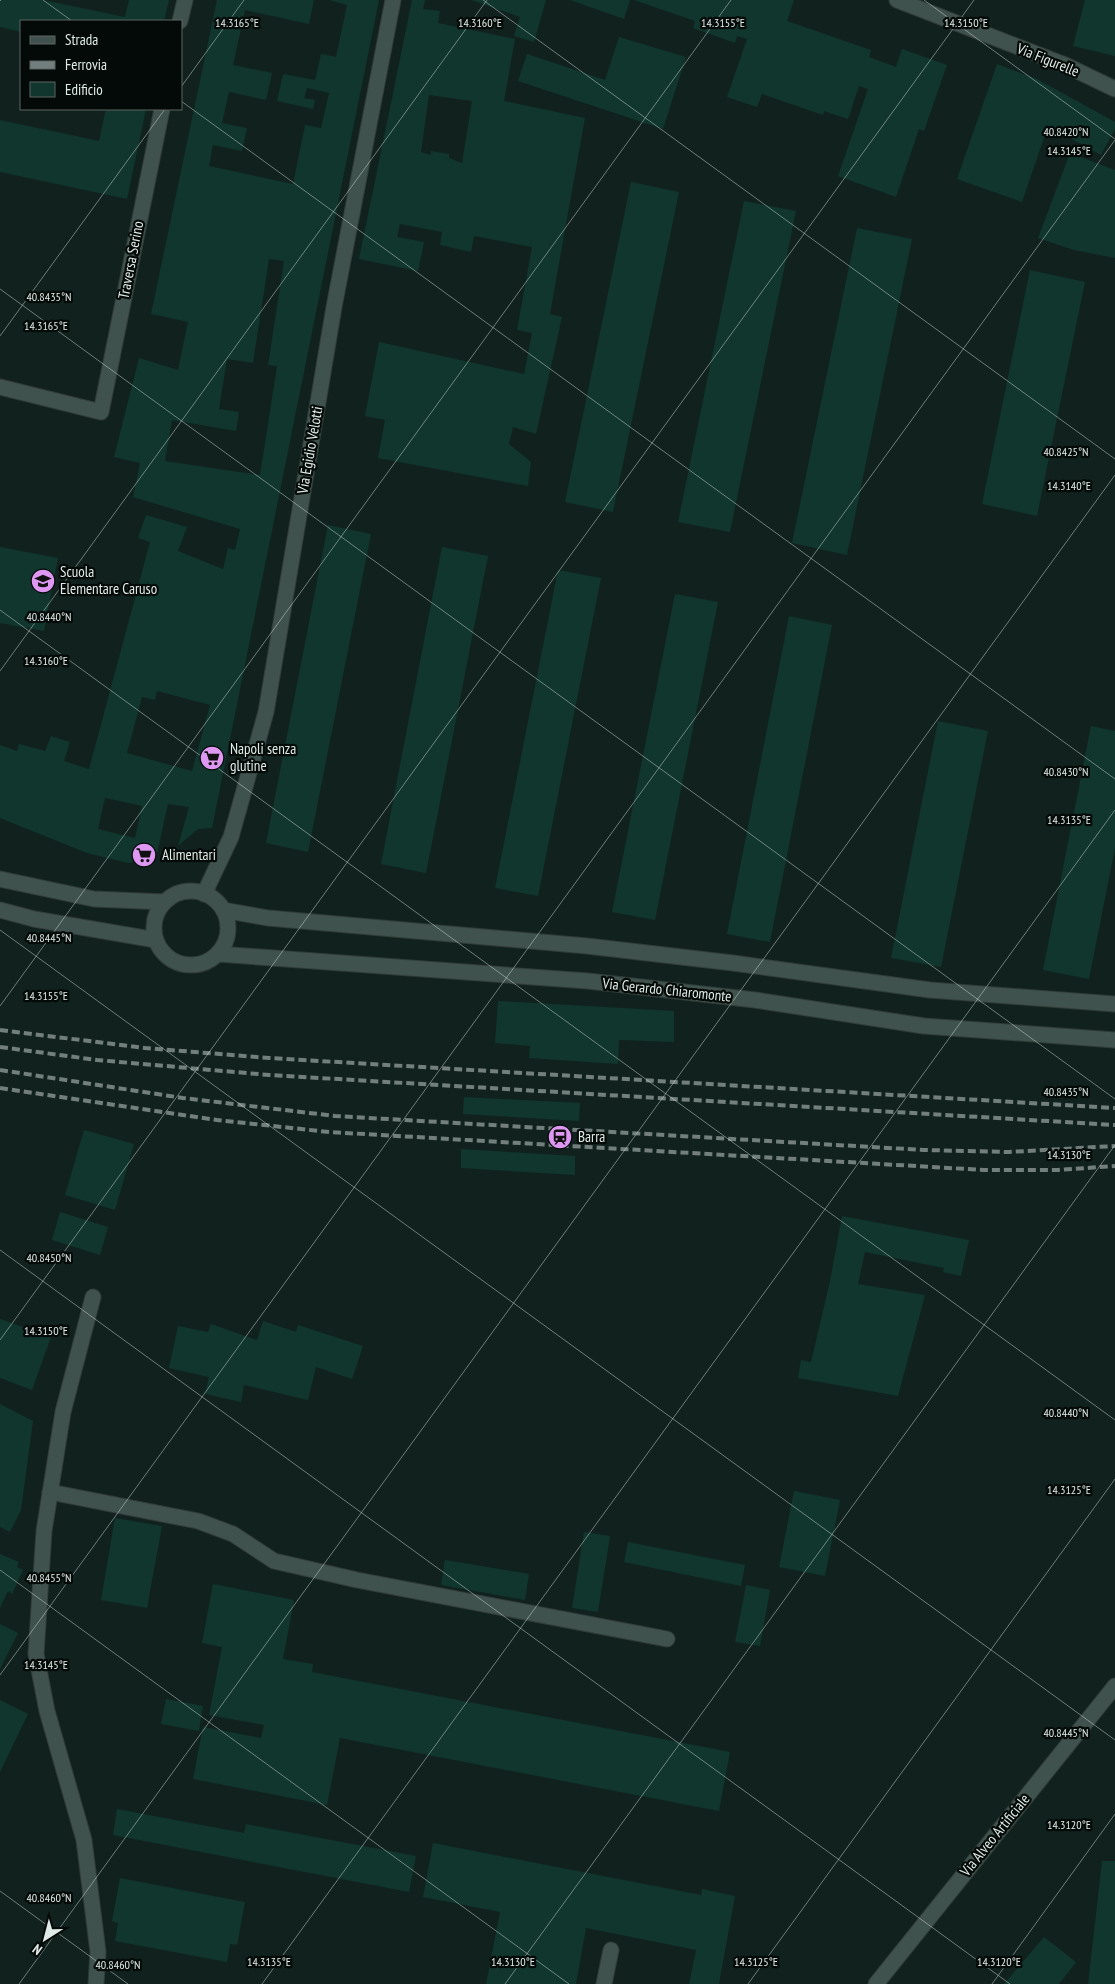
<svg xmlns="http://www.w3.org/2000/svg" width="1115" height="1984" viewBox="0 0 1115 1984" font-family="'PT Sans Narrow',sans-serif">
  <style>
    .building { fill: #10362e; fill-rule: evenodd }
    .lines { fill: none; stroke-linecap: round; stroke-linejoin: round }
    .service-casing { stroke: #313c39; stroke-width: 17 }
    .minor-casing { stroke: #313c39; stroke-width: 17 }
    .tertiary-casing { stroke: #313c39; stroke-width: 17 }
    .service { stroke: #40524d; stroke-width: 15 }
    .minor { stroke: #40524d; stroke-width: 15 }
    .tertiary { stroke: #40524d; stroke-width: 15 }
    .rail { stroke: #727f7c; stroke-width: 4; stroke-dasharray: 8 4; stroke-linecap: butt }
    .ticks { fill: none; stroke: #e0eae7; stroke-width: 1; stroke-opacity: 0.45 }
    .labels { text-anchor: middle; stroke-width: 4.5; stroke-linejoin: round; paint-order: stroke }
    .street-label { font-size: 15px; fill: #e0eae7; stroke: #040a08 }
    .poi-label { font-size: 15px; fill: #e0eae7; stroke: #040a08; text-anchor: start }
    .ticks-label { font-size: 12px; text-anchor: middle; fill: #e0eae7; stroke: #040a08; stroke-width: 4.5; stroke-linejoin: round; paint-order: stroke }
  </style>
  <rect width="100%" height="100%" fill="#11221e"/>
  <!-- building -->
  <path class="building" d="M0,0H43L125,17L129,0H169L164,21H21V32L0,27Z
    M217,0H314L309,24L245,10L233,65L272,73L266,100L229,92L222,123L247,128L242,151L213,145L209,166L293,184L305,125L321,128L329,93L307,88L304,98L315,100L313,109L277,101L283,74L315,80L321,54L336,57L347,5L329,0H379L212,828L198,829L178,846L189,807L168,804L156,858L128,863L87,853L0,818V745L17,751L19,744L45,751L51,736L70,742L64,761L89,769L150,542L138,538L146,515L187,527L178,551L223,569L228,548L235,550L240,529L133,497L140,463L114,457L139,358L178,370L188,322L151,314ZM269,259L284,261L268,365L277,366L260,475L165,461L172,420L236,431L239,412L219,409L227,359L253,363ZM157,691L210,705L192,771L127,753L142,697L155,700ZM105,798L142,806L135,838L98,829Z
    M412,0H425L423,9L440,11L438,23L515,39L504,101L585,118L550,314L562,317L536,434L513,427L509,444L531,462L528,486L378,458L385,420L365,416L379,342L524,374L532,333L517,330L532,247L474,236L471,252L440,245L442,232L400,224L397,237L424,242L418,271L359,259ZM429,95L472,101L462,163L449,158V154L431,151V155L421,152Z
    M471,0H546L534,42L514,36L520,17Z
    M570,0H630L624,19Z
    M634,0H794L787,21L871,50L869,57L896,67L902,49L947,65L924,131L919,129L896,197L838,176L868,89L859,86L848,119L824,111L823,115L762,94L757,107L727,97L747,39L737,36L735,43L693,28L695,21Z
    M1085,0H1115V56L1073,46Z
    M619,37L686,57L663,129L518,81L527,54L605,80Z
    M997,64L1037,79L1115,122V129L1101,155L1048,126L1022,202L957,179Z
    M106,109H146L127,199L0,172V120L99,141Z
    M1070,153L1115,170V258L1074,250L1038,238Z
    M631,182L679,192L613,512L565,502Z
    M744,201L796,211L730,532L678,522Z
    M857,228L912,239L847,555L792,543Z
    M1030,270L1085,282L1037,516L982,504Z
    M328,525L371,534L308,852L266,843Z
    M0,547L58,558L44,631L0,623Z
    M442,547L488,556L426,873L381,864Z
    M558,570L601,578L538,896L495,888Z
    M675,594L718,602L655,920L612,912Z
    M789,616L832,625L770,942L727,934Z
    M938,721L988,731L941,967L891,958Z
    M1091,726L1115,731V848L1089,979L1043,970Z
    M498,1001L674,1011V1042L619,1040L618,1064L529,1058L530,1046L495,1043Z
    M464,1097L580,1103L579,1121L463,1114Z
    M84,1130L134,1144L115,1210L65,1195Z
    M461,1149L575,1156V1175L461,1168Z
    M60,1212L108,1227L100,1255L52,1240Z
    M842,1216L969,1240L961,1276L943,1272L944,1268L865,1252L858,1284L925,1295L898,1396L798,1378L801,1360L811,1362L830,1281Z
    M0,1319L51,1337L32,1390L0,1378Z
    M263,1321L296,1332L298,1325L363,1346L352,1379L316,1367L308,1400L244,1385L241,1402L205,1394L209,1377L169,1368L178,1326L208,1332L211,1324L257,1340Z
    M0,1404L33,1421L21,1510L10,1532L0,1527Z
    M794,1491L840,1500L825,1576L779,1567Z
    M115,1518L162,1526L147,1608L101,1600Z
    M584,1532L610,1536L598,1612L572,1608Z
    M628,1542L745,1565L741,1586L624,1562Z
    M0,1554L19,1562L17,1567L23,1570L12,1594L8,1591L0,1608Z
    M445,1560L529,1574L525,1600L441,1585Z
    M213,1584L294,1600L283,1659L313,1664L312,1672L730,1752L719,1811L340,1738L327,1805L193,1779L203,1727L261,1738L264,1725L209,1715L222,1647L202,1643Z
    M746,1585L770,1590L760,1646L735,1642Z
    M0,1624L18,1633L0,1669Z
    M166,1699L203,1706L199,1731L161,1724Z
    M0,1700L28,1714L0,1772Z
    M117,1809L244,1833L246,1824L416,1856L409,1892L113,1835Z
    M433,1843L701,1895L702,1889L735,1896L719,1984H689L696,1950L586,1928L576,1984H486L500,1912L423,1897Z
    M1102,1861H1115V1984H1088Z
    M120,1878L245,1902L237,1945L230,1944L227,1962L115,1941L118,1923L112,1921Z
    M1044,1937L1076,1962L1059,1984H1004Z"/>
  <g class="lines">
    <!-- service casing -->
    <g class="service-casing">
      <path id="service" d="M50,1492L198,1521L233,1534L274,1561L357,1580L667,1639
        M604,1984L611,1950"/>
    </g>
    <!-- minor casing -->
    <g class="minor-casing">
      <path id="minor" d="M897,0L1065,65L1115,89
        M180,21L185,0
        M0,387L101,412L162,109
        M204,894L231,837L266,712L334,307L393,0
        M93,1297L63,1412L44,1531L36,1654L47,1711L84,1840L98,1952L96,1984
        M876,1984L1115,1686"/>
    </g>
    <!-- tertiary casing -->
    <g class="tertiary-casing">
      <path id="tertiary" d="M0,879L94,899L165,902
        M154 928a37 37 0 1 1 74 0a37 37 0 1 1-74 0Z
        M0,910L34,919L156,940
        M223,910L268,918L587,946L733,963L930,990L1115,1004
        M218,954L588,981L755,1000L924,1026L1115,1040"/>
    </g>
    <!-- service -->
    <use href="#service" class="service"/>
    <!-- minor -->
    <use href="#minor" class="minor"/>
    <!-- tertiary -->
    <use href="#tertiary" class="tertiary"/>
    <!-- rail -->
    <path class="rail" d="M0,1030L145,1048L269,1058L1115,1108
      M0,1047L97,1060L269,1075L1115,1125
      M0,1070L183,1098L335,1116L924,1150L1009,1152L1115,1146
      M0,1088L217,1120L329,1132L984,1170H1058L1115,1166"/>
  </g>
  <!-- ticks -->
  <path class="ticks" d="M43,0L72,21M483,0L1115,459M924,0L1115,139M0,1L1,0M181,87L244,0M181,101L1115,779M0,289L1115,1099M0,336L165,109M0,610L1115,1420M0,671L487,0M0,930L1115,1740M0,1006L731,0M0,1250L1010,1984M0,1340L974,0M0,1570L569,1984M0,1675L1115,140M0,1891L128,1984M19,1984L1115,475M262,1984L1115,810M505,1984L1115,1145M748,1984L1115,1479M992,1984L1115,1814"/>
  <!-- icons -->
  <defs>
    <g id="school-disc" transform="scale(1.25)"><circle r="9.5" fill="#de98f2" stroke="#040a08"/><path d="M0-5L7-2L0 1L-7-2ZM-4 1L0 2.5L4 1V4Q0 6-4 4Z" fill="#111"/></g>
    <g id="supermarket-disc" transform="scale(1.25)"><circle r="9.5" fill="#de98f2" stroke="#040a08"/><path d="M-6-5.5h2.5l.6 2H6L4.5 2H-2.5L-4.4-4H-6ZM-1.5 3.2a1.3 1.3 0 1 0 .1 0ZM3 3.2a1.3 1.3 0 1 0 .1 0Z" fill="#111"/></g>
    <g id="station-disc" transform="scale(1.25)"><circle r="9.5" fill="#de98f2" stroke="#040a08"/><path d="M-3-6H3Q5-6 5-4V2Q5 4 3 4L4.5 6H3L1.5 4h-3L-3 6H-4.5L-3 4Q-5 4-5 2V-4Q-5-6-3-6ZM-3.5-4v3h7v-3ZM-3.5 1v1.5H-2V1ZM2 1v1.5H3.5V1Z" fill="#111"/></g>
  </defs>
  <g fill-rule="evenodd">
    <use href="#school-disc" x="43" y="581"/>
    <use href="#supermarket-disc" x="212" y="758"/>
    <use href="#supermarket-disc" x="144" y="855"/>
    <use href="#station-disc" x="560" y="1137"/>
  </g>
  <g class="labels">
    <!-- street labels -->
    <g class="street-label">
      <text transform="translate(1048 60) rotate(22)" y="5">Via Figurelle</text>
      <text transform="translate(131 260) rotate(-79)" y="5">Traversa Serino</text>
      <text transform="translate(310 450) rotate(-80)" y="5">Via Egidio Velotti</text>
      <text transform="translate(667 990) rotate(6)" y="5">Via Gerardo Chiaromonte</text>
      <text transform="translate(995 1835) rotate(-51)" y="5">Via Alveo Artificiale</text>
    </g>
    <!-- poi labels -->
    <g class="poi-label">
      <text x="60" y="577">Scuola<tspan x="60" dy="17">Elementare Caruso</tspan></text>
      <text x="230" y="754">Napoli senza<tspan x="230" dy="17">glutine</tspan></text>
      <text x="162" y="860">Alimentari</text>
      <text x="578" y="1142">Barra</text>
    </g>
  </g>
  <g class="ticks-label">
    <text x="237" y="27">14.3165°E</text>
    <text x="723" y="27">14.3155°E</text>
    <text x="966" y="27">14.3150°E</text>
    <text x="480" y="27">14.3160°E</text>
    <text x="1066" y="136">40.8420°N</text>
    <text x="1069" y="155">14.3145°E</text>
    <text x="49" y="301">40.8435°N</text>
    <text x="46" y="330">14.3165°E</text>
    <text x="1066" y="456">40.8425°N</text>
    <text x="1069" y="490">14.3140°E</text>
    <text x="49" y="621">40.8440°N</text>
    <text x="46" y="665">14.3160°E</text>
    <text x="1066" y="776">40.8430°N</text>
    <text x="1069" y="824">14.3135°E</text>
    <text x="49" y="942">40.8445°N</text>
    <text x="46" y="1000">14.3155°E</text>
    <text x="1066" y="1096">40.8435°N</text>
    <text x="1069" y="1159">14.3130°E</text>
    <text x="49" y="1262">40.8450°N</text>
    <text x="46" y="1335">14.3150°E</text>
    <text x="1066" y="1417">40.8440°N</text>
    <text x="1069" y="1494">14.3125°E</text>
    <text x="49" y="1582">40.8455°N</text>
    <text x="46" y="1669">14.3145°E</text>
    <text x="1066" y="1737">40.8445°N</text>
    <text x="1069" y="1829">14.3120°E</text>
    <text x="49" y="1902">40.8460°N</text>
    <text x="269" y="1966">14.3135°E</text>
    <text x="513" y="1966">14.3130°E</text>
    <text x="756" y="1966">14.3125°E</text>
    <text x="999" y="1966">14.3120°E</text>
    <text x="118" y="1969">40.8460°N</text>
  </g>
  <!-- legend -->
  <rect x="20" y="20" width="162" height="90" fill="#040a08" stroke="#5c6461"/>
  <rect x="30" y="36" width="25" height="8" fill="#40524d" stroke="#5c6461"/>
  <text x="65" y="45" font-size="15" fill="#e0eae7">Strada</text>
  <rect x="30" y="61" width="25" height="8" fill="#727f7c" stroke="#5c6461"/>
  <text x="65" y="70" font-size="15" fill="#e0eae7">Ferrovia</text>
  <rect x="30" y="82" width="25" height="15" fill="#10362e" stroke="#5c6461"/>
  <text x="65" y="95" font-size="15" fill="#e0eae7">Edificio</text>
  <!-- north arrow -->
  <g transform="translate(45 1939) rotate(216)" stroke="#040a08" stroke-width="4" paint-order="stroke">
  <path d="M0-4L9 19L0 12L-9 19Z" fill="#e0eae7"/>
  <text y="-8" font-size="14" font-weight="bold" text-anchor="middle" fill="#e0eae7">N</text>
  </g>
</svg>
